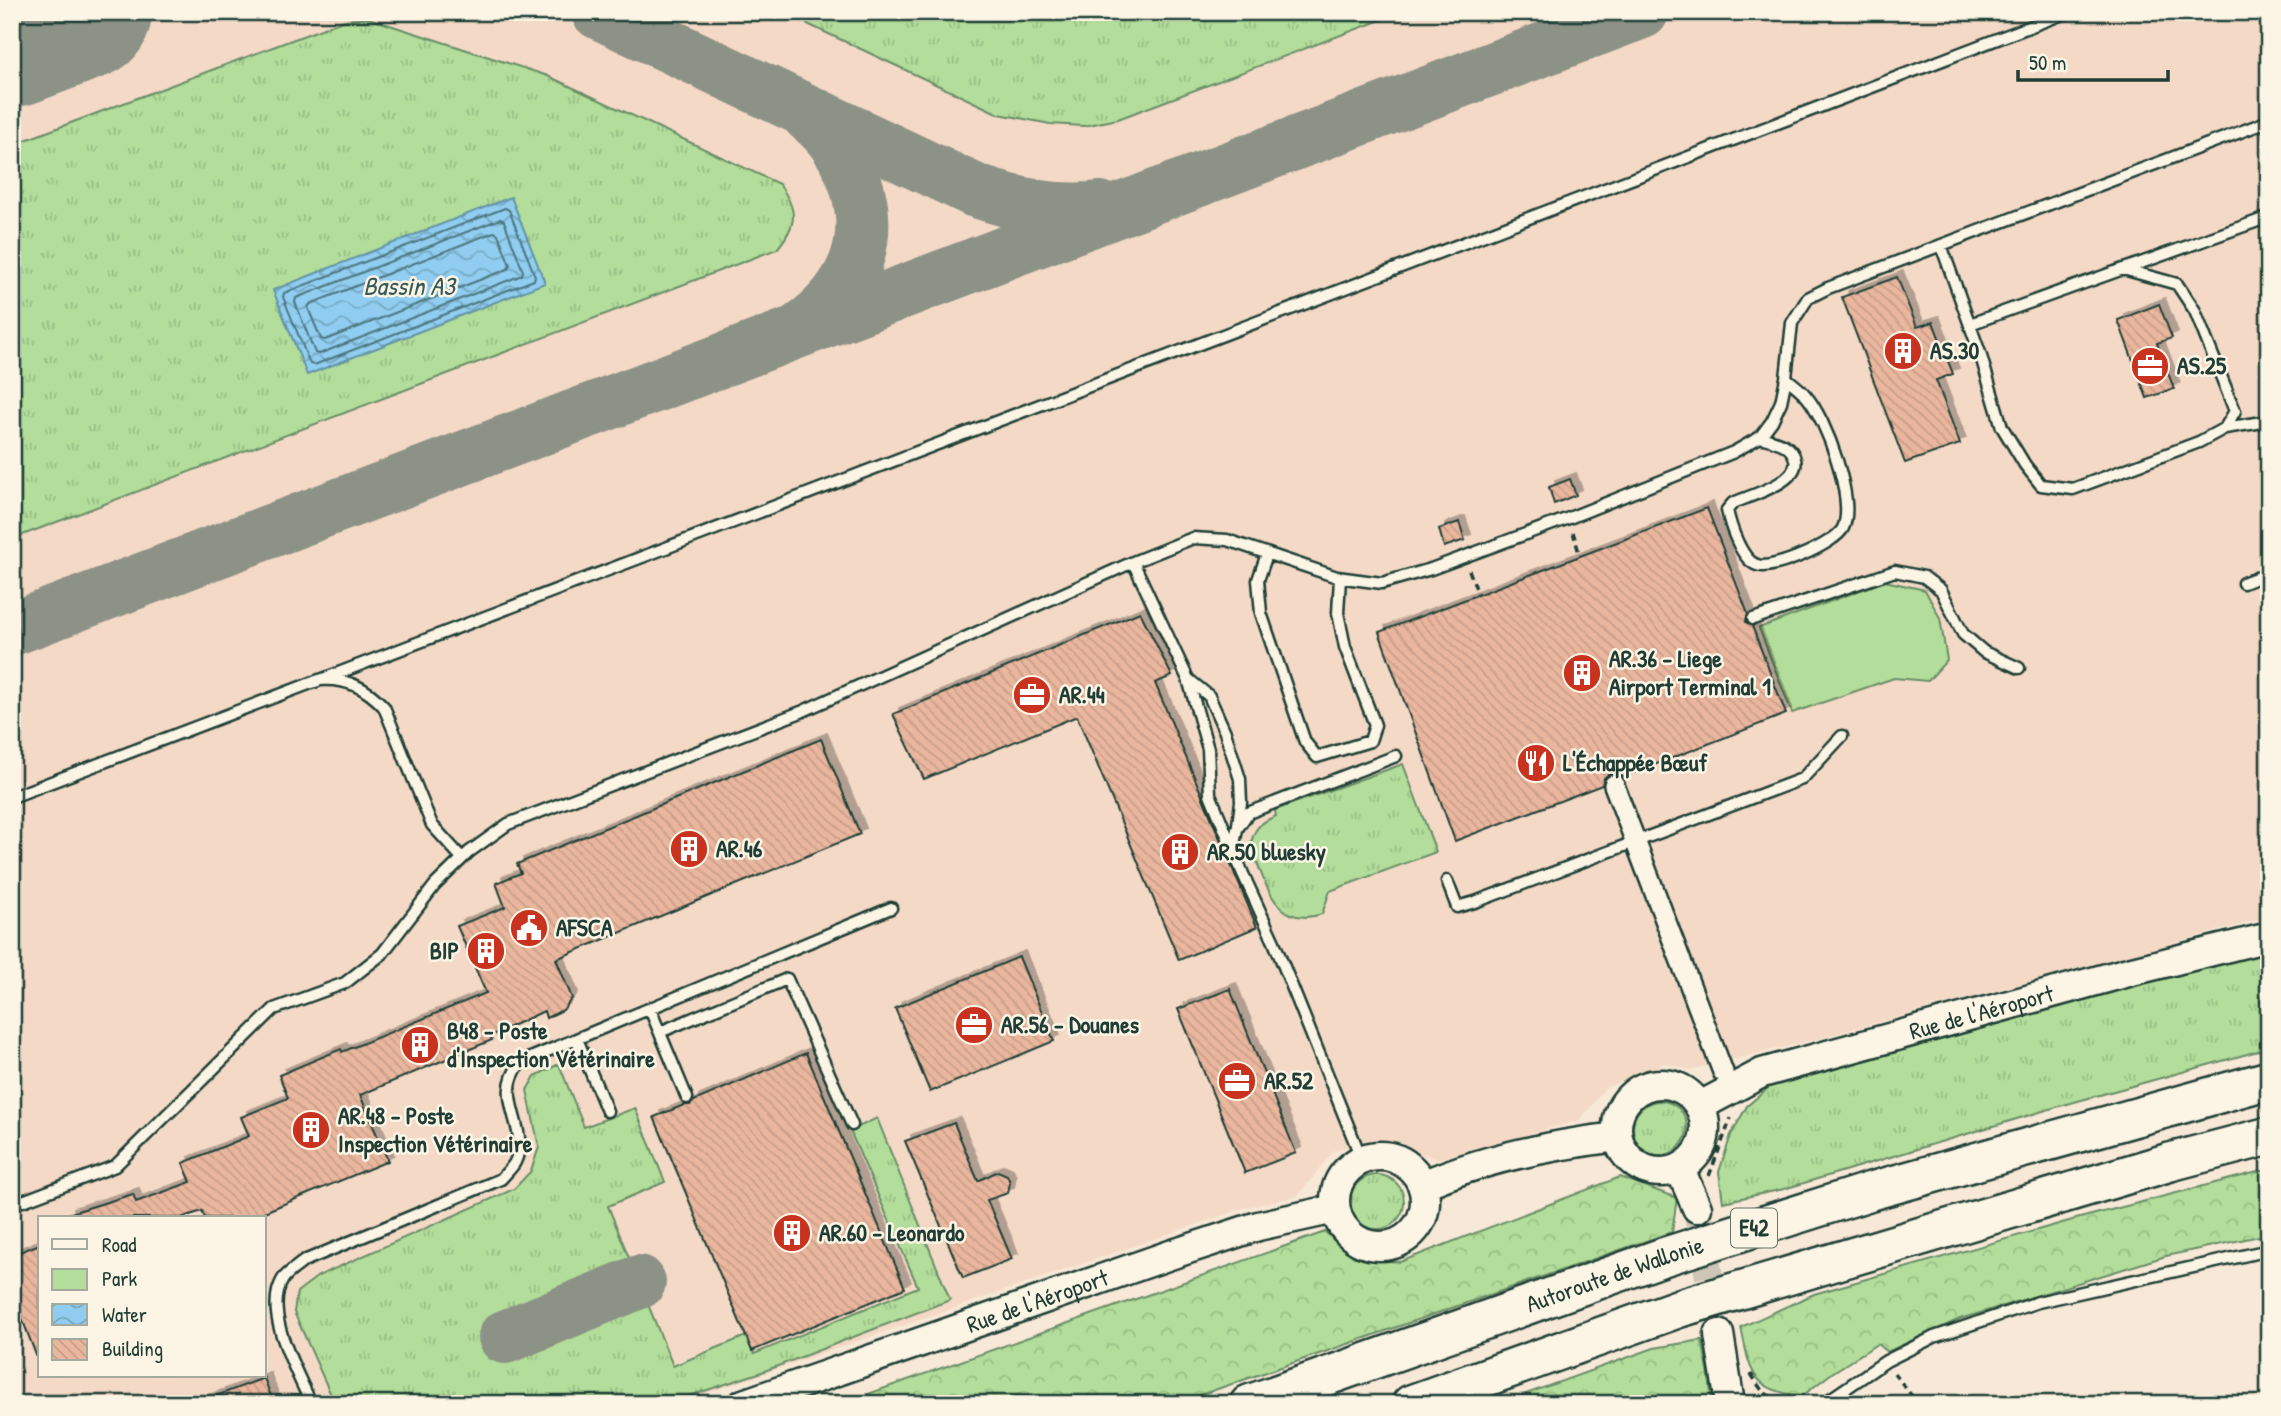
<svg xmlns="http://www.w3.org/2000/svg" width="2281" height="1416" viewBox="0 0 2281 1416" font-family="'Patrick Hand',sans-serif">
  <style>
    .built { fill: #f4d9c6; fill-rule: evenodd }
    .grass { fill: url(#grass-tufts); stroke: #688d67; stroke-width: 2 }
    .forest { fill: url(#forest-crowns); stroke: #688d67; stroke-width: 2 }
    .green { fill: #b2dd9a; stroke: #688d67; stroke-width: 2 }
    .water { fill: url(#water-waves); stroke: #6393a5; stroke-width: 2 }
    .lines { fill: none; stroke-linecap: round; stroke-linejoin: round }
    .shore { stroke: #4c777f; stroke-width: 2 }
    .taxiway { stroke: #8c9286; stroke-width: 54 }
    .runway { stroke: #8c9286; stroke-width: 136 }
    .building { fill: url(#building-back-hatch); stroke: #1f3d34; stroke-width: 2; filter: url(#shadow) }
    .secondary-tunnel { stroke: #cdc6b6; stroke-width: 28; stroke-dasharray: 28 14; stroke-linecap: butt }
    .lane-casing { stroke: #1f3d34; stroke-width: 15 }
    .street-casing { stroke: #1f3d34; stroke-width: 24 }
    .secondary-casing { stroke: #1f3d34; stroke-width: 33 }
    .highway-casing { stroke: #1f3d34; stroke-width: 42 }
    .path { stroke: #1f3d34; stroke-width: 3.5; stroke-dasharray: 7 5; stroke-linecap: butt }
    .lane { stroke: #fcf5e5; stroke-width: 10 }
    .street { stroke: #fcf5e5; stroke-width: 19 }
    .secondary { stroke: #fcf5e5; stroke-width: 28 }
    .highway { stroke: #fcf5e5; stroke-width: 37 }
    .labels { text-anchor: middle; stroke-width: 5; stroke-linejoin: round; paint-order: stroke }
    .shield { fill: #fcf5e5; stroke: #617469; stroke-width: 2 }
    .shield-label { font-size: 23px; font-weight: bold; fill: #1f3d34 }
    .poi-label { font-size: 24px; font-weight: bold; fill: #1f3d34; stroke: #fcf5e5; text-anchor: start }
    .street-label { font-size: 24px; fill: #1f3d34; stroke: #fcf5e5 }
    .water-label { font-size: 26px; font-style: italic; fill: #365a5a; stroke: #fcf5e5 }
  </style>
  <defs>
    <pattern id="grass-tufts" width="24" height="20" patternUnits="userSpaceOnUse" patternTransform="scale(1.75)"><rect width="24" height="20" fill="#b2dd9a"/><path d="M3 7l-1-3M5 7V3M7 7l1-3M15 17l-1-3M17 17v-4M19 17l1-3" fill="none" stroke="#99bf85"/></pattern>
    <pattern id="forest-crowns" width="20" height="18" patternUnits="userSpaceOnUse" patternTransform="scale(1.75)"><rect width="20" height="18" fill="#b2dd9a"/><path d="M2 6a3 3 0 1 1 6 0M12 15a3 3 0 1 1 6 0" fill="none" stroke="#99bf85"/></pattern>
    <pattern id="water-waves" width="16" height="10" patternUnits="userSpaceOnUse" patternTransform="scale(1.75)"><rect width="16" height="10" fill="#90cdf0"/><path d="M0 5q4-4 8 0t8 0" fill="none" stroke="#75a8c3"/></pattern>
    <pattern id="building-back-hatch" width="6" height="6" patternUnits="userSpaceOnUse" patternTransform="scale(1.75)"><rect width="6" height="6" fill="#eab69e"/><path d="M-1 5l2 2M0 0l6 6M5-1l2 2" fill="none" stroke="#c89d89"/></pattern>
    <filter id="shadow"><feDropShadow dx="6" dy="-6" stdDeviation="0" flood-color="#0004"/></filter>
  </defs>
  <rect width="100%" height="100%" fill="#f8e8d7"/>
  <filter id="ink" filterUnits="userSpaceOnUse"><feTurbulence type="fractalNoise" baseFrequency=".0143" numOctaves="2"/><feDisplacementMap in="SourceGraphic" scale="14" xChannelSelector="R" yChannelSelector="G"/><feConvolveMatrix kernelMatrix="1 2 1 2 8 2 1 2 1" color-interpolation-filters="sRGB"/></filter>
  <g filter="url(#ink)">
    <!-- built -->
    <path class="built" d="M12,12H2269V917L1809,1041L1690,1070L1664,1063L1605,1088L1580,1120L1437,1159L1377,1138L1333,1151L1298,1196L1244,1208L676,1404H12ZM40,1218H264V1376H40Z"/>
    <!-- grass -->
    <path class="grass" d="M782,12H1402L1118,119L1084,126L1050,124L999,114Z
      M368,18L548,76L779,184C798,210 798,224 777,249L12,539V145L345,20Z
      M1403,764L1436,852L1330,891L1322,914C1274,930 1265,880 1251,847C1252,829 1261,822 1276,816L1275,810Z
      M2269,948V1048L2060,1106L1784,1189L1723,1202L1719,1172L1731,1135L1747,1106L1773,1084Z
      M559,1064L584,1127L635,1108L665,1182L608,1206L673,1366L746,1336L754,1354L918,1287L850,1131L877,1118L950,1300L762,1372L665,1404H335L294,1312L297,1292L318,1276L514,1189L531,1171L539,1147L527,1090L535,1076Z
      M1633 1128a27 27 0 1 1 54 0a27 27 0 1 1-54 0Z
      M1350 1202a27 27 0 1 1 54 0a27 27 0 1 1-54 0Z"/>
    <!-- forest -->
    <path class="forest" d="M2269,1169V1234L2166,1256L1960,1319L1887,1352L1877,1344L1832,1373L1802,1396C1751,1391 1750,1371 1741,1327L1814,1294L2076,1219Z
      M1620,1177L1677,1198L1672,1232L1174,1404H840L1325,1232L1354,1257L1400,1262Z
      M1702,1340L1709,1376L1712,1404H1498L1654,1348Z"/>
    <!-- green -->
    <path class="green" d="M1885,581L1925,590L1940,618L1947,660L1928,681L1894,678L1792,713L1759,628Z"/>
    <!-- water -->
    <path class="water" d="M511,197L545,283L307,375L273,290Z"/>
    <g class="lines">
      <!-- shore -->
      <path class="shore" d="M505,208L509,210L535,276L534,280L314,365L310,364L283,297L284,293Z
        M500,219L504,221L523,271L522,275L319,354L315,353L295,302L296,298Z
        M494,232L498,234L510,265L508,269L325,340L321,339L308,308L310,304Z"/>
      <!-- taxiway -->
      <path class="taxiway" d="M598,12L976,191C1018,205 1056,213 1100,208
        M802,328C825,312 846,289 856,262C874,210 851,148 809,116
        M12,629L1642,12
        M505,1337L639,1282"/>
      <!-- runway -->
      <path class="runway" d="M12,39L84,12"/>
    </g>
    <!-- building -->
    <path class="building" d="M1897,277L1917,327L1933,322L1953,374L1936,380L1960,444L1905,463L1842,297Z
      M2159,304L2172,338L2157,343L2174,389L2147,398L2118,320Z
      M1570,479L1576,495L1554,504L1549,487Z
      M1707,508L1748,614L1746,622L1752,626L1786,714L1623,777L1617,773L1609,774L1604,778L1602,785L1455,841L1379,632Z
      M1459,522L1465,540L1444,547L1439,529Z
      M1140,612L1172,676L1155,683L1257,927L1179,960L1077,716L924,779L893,714Z
      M821,739L860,834L556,959L572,998L563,1010L546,1018L544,1011L490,1036L492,1040L360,1095L388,1161L250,1218H205L202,1211L181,1218H69L68,1214L133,1194L136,1202L191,1182L183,1163L249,1136L241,1117L288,1098L279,1075L341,1049L342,1052L486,993L457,926L505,907L496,883L521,873L517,864Z
      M1019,957L1054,1041L930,1092L895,1008Z
      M1230,989L1296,1153L1245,1173L1178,1009Z
      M806,1053L905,1288L752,1351L654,1117L684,1105H690L694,1101Z
      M954,1123L978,1181L998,1171L1007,1175L1010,1182L1008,1193L987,1200L1012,1259L963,1278L905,1141Z
      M40,1244V1362L39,1363L12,1292V1255Z
      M264,1378L274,1404H200V1402Z"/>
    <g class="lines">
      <!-- secondary-tunnel -->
      <path class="secondary-tunnel" d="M1697,1208L1719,1334"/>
      <!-- lane casing -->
      <g class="lane-casing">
        <path id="lane" d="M1941,245L1980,353L2002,427L2025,465L2041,485L2073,489L2199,442L2225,428L2235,411L2195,311L2177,284L2123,269L1970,324
          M2124,269L2269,217
          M2225,428L2269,421
          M1760,437C1774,441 1791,443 1795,459C1801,482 1749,496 1733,503L1727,510C1730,525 1741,560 1757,565C1773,571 1836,543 1843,528C1856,501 1826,418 1806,396C1801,389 1793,384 1786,378
          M1267,554L1258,580L1261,613L1305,742L1317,757L1370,741L1375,725L1345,647L1338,613L1340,578
          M1133,562L1188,679L1208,749L1210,794L1243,874L1274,942L1362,1160
          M2243,583L2269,573
          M1753,619L1895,571L1924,577L1941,590L1963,634L1984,652L2019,668
          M1188,679L1209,696L1225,732L1240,779L1241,802L1238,825
          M315,682L2068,12
          M12,797L319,680C346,678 366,687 384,707L432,825L462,858
          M1233,850L1237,829L1248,813L1396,756
          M1447,881L1457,907L1475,902L1802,779L1842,736
          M650,1009L687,1098
          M660,1032L787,979L852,1125
          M577,1039L607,1111
          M12,1199L23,1201L115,1166L274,1009L345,983L382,954L435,885L469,852L508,824L801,712L1133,562L1193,538L1227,540L1337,577L1382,583L1431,569L1569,518L1734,452L1760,437L1772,421L1781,402L1786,378L1792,323L1808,298L1828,288L2269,121
          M311,1404C297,1370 262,1313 283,1279C288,1272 298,1266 304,1261L501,1179C505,1174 512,1168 515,1162C532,1127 491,1099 521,1062L891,908
          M1823,1404L1886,1361L1934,1337L2038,1302L2269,1250"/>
      </g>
      <!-- street casing -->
      <g class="street-casing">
        <path id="street" d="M1614,785L1723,1072"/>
      </g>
      <!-- secondary casing -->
      <g class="secondary-casing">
        <g id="secondary">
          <circle cx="1661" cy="1128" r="44"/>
          <path id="s1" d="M1700,1106L1762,1073L2132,971L2269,937"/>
          <circle cx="1380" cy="1201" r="45"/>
          <path d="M1680,1169L1697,1208"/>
          <path d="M1423,1185C1484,1158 1551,1145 1617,1137"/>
          <path d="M1719,1334L1730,1404"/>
          <path id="s2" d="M743,1404L1170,1255L1258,1226L1335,1209"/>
        </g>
      </g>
      <!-- highway casing -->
      <g class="highway-casing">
        <g id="highway">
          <path id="s3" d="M1249,1404L1663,1257L1871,1191L2269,1080"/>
          <path d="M1411,1404L1680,1308L2170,1162L2269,1136"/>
        </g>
      </g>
      <!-- path -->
      <path class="path" d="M1573,532L1580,556
        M1469,570L1478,594
        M1709,1176L1731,1118
        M1894,1373L1918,1404
        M1751,1374C1754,1378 1757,1384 1761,1389C1771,1401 1796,1406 1811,1399"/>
      <!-- lane -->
      <use href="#lane" class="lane"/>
      <!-- street -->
      <use href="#street" class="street"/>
      <!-- secondary -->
      <use href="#secondary" class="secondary"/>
      <!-- highway -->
      <use href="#highway" class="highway"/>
    </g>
  </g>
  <!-- icons -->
  <defs>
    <g id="building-disc" transform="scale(2.0125)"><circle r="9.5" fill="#c8321e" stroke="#fcf5e5"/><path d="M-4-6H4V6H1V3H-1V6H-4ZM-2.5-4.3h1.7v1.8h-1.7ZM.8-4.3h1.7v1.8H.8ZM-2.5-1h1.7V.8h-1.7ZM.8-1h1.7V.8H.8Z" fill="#fff"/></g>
    <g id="office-disc" transform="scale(2.0125)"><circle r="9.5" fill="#c8321e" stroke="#fcf5e5"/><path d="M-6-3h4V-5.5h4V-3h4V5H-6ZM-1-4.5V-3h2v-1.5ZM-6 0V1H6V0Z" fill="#fff"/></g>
    <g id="restaurant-disc" transform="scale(2.0125)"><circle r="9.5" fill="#c8321e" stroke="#fcf5e5"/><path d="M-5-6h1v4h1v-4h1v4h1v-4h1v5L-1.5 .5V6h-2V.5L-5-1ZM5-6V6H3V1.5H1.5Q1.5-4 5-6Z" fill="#fff"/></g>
    <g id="civic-disc" transform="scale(2.0125)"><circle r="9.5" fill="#c8321e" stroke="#fcf5e5"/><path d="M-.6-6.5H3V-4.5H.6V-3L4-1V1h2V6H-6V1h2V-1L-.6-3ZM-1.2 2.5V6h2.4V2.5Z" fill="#fff"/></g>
  </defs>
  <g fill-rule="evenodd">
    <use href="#building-disc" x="1903" y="351"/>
    <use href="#office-disc" x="2150" y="366"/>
    <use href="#building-disc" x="1582" y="673"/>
    <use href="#office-disc" x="1032" y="695"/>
    <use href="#restaurant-disc" x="1536" y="763"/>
    <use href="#building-disc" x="689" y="849"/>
    <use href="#building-disc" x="1180" y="852"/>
    <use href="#civic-disc" x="529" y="928"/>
    <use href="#building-disc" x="486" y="951"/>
    <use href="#office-disc" x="974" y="1025"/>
    <use href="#building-disc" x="420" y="1045"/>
    <use href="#office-disc" x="1237" y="1081"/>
    <use href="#building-disc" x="311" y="1130"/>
    <use href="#building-disc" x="792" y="1233"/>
  </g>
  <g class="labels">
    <!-- shield labels -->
    <rect class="shield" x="1731" y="1208.5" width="46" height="39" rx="5"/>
    <g class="shield-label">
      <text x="1754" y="1236">E42</text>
    </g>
    <!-- poi labels -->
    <g class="poi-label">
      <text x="1930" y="359">AS.30</text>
      <text x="2177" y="374">AS.25</text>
      <text x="1609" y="667">AR.36 - Liege<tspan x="1609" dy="28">Airport Terminal 1</tspan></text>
      <text x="1059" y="703">AR.44</text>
      <text x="1563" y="771">L'Échappée Bœuf</text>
      <text x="716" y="857">AR.46</text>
      <text x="1207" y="860">AR.50 bluesky</text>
      <text x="556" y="936">AFSCA</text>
      <text x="459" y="959" text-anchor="end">BIP</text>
      <text x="1001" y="1033">AR.56 - Douanes</text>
      <text x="447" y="1039">B48 - Poste<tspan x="447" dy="28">d'Inspection Vétérinaire</tspan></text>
      <text x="1264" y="1089">AR.52</text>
      <text x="338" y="1124">AR.48 - Poste<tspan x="338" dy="28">Inspection Vétérinaire</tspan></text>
      <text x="819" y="1241">AR.60 - Leonardo</text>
    </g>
    <!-- street labels -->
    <g class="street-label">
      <text dy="8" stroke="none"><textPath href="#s1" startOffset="298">Rue de l'Aéroport</textPath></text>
      <text dy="8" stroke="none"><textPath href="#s3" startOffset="388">Autoroute de Wallonie</textPath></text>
      <text dy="8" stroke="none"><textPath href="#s2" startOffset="312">Rue de l'Aéroport</textPath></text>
    </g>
    <!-- water labels -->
    <g class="water-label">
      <text x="409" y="295">Bassin A3</text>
    </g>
  </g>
  <!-- margin -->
  <rect width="2281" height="1416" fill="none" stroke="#fcf5e5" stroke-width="42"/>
  <rect x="21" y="21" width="2239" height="1374" fill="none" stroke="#1f3d34" stroke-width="2.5" filter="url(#ink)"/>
  <!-- legend -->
  <rect x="38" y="1216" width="228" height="161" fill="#fcf5e5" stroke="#a4ab9e" stroke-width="2"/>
  <rect x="52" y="1239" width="35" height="10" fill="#fcf5e5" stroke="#a4ab9e" stroke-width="2"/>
  <text x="102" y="1252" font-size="21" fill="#1f3d34">Road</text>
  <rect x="52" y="1269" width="35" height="21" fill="#b2dd9a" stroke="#a4ab9e" stroke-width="2"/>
  <text x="102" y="1286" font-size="21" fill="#1f3d34">Park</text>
  <rect x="52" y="1304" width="35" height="21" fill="url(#water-waves)" stroke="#a4ab9e" stroke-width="2"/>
  <text x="102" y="1322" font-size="21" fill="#1f3d34">Water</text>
  <rect x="52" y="1339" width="35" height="21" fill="url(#building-back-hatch)" stroke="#a4ab9e" stroke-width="2"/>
  <text x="102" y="1356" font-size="21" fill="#1f3d34">Building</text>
  <!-- scale -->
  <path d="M2018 70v10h150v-10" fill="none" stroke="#1f3d34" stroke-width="3.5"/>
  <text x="2029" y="70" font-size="21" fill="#1f3d34" stroke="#fcf5e5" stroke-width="5" paint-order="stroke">50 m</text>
</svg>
